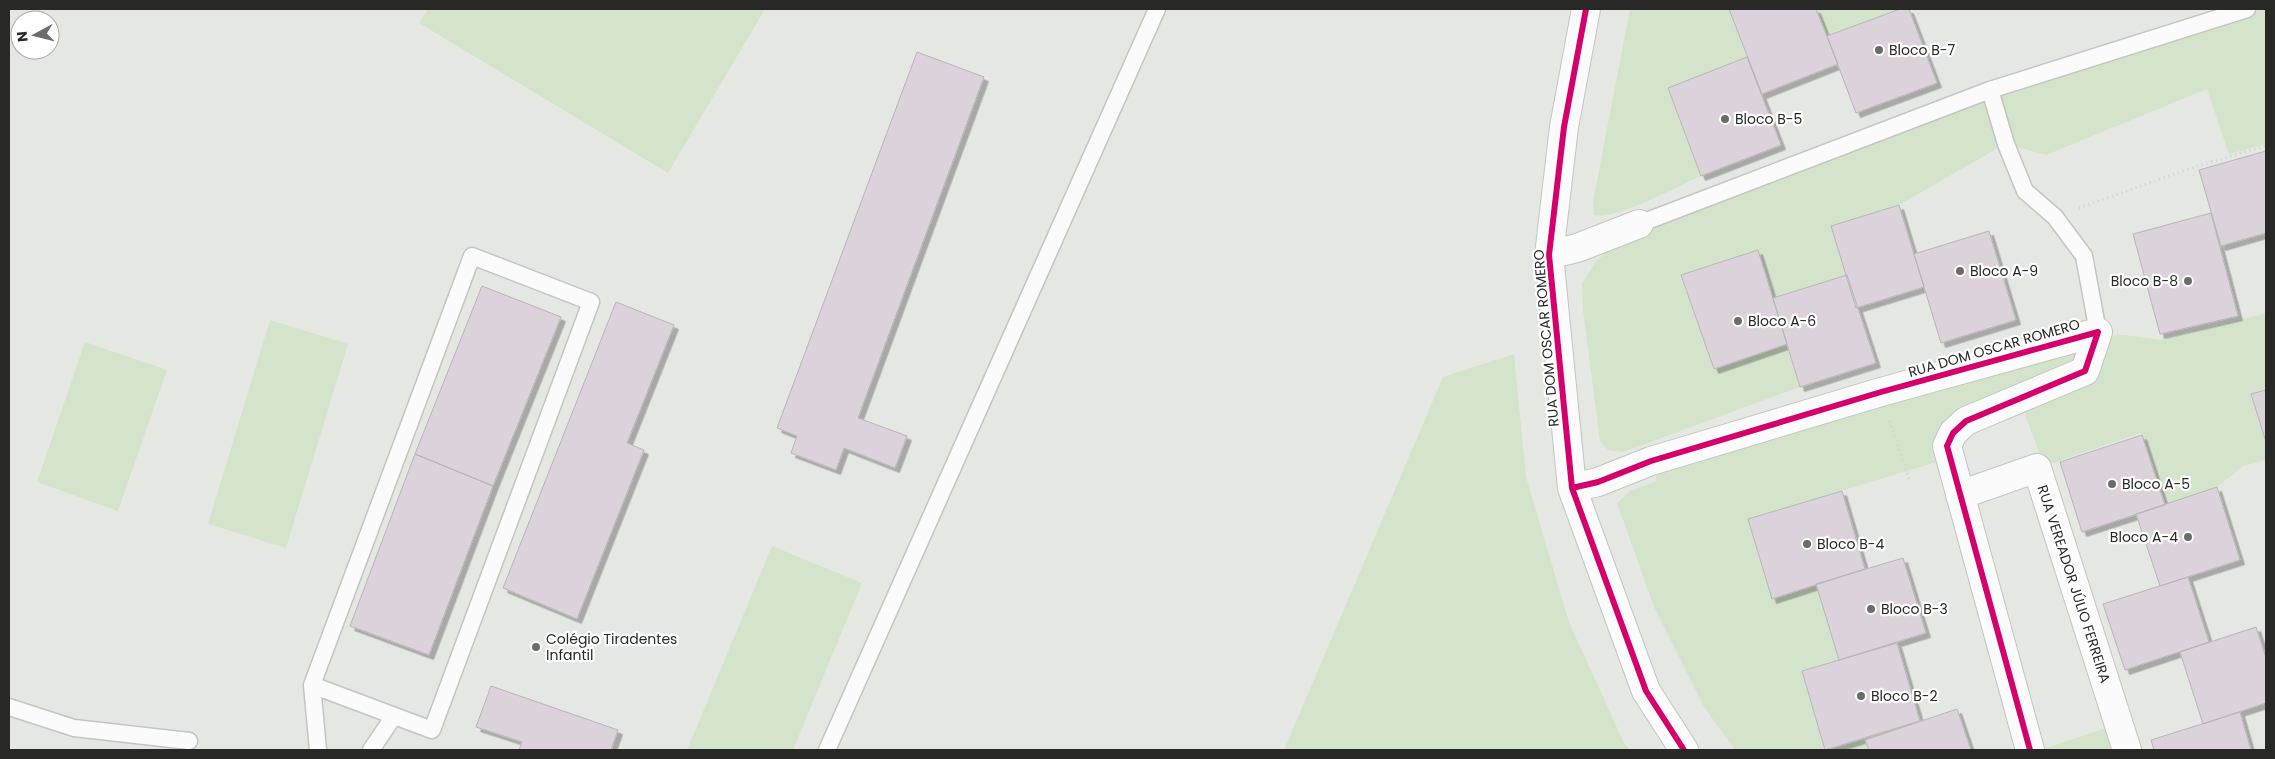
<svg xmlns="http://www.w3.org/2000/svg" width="2275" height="759" viewBox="0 0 2275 759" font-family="Poppins,sans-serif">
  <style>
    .green { fill: #d4e4ca }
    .building { fill: #dbd2db; stroke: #b6b6b5; filter: url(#shadow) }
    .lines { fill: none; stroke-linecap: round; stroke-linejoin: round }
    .lane-casing { stroke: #c3c5c2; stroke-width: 19 }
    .street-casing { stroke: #c3c5c2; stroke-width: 30 }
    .path { stroke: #d1d2d1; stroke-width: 3; stroke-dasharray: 1 4; stroke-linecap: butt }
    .lane { stroke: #fbfbfb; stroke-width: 16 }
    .street { stroke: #fbfbfb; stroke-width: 28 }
    .cycleway-casing { stroke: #fff; stroke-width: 9 }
    .cycleway { stroke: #d6006c; stroke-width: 6 }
    .poi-dot { fill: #6a6c69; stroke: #fff; stroke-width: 2 }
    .labels { text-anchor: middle; stroke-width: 4.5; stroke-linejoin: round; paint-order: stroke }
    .poi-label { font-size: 14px; fill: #282927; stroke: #fff; text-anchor: start }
    .street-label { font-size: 14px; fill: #282927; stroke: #fff }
  </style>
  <defs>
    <filter id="shadow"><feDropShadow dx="4.5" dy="4.5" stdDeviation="0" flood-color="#0004"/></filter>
  </defs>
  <rect width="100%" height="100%" fill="#e5e7e3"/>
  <!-- green -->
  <path class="green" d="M428,9H765L668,173L419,23Z
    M1630,9H1729L1747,57L1668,89L1701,176C1680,185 1614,221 1594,215L1593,202Z
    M1816,9H1900L1827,36Z
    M2248,9H2266V144L2229,154L2207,89L2046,155L2005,144L1899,205L1832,226L1847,275L1773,298L1758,250L1681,275L1714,369L1787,344L1800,387L1623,452L1608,450L1600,441L1583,310L1582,283L1596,261L1639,224L1990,90Z
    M2266,313V390L2251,394L2266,442V460L2243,466L2217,487L2165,505L2141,433L2044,466L2022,406L1966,421L1950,458L1748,519L1816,584L1839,660L1802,671L1825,750H1735L1704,707L1654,607L1617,503L1630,491L1657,481L1651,461L2101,337L2124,335L2161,340Z
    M270,320L348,344L286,548L208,524Z
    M85,342L167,370L118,511L37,482Z
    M1514,354L1526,477L1569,622L1624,743L1630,750H1284L1443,377Z
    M772,546L862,583L793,750H687Z
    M2118,724L2127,750H2040Z
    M1865,740L1869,750H1827Z"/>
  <!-- building -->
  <path class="building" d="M1729,9H1816L1838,64L1762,94Z
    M1900,9H1909L1937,83L1856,113L1827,36Z
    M917,52L984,77L858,418L907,436L895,468L844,448L836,470L791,453L797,436L777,428Z
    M1747,57L1781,145L1701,176L1668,88Z
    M2266,151V233L2221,246L2199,170Z
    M1899,205L1924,287L1856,308L1831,226Z
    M2211,213L2238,316L2160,334L2133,234Z
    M1989,231L2016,320L1941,343L1914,254Z
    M1758,250L1787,344L1714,369L1681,275Z
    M1847,275L1876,363L1800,387L1773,298Z
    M482,286L561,317L493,486L415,454Z
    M616,302L674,325L627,443L644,450L577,619L503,588Z
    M2266,390V442L2251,394Z
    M2142,435L2165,505L2082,532L2060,462Z
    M415,454L493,486L429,655L350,626Z
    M2217,487L2240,560L2160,586L2136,514Z
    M1842,491L1865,569L1772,599L1748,519Z
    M1903,558L1926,633L1839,660L1816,584Z
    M2188,577L2209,642L2125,670L2103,604Z
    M2256,627L2266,658V703L2203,724L2180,652Z
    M1897,643L1920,721L1825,750L1802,671Z
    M491,686L618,730L611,750H519L522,742L476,727Z
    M1957,709L1971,750H1869L1865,740Z
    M2240,712L2251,750H2154L2151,740Z"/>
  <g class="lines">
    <!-- lane casing -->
    <g class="lane-casing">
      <path id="lane" d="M1990,90L2006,144L2025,191L2055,217L2084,256L2098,332
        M1639,224L1990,90L2247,9
        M312,685L432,730L591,302L472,256L312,685L318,750
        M9,707L74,728L189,741
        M371,750L394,716
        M827,750L1157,9"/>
    </g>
    <!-- street casing -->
    <g class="street-casing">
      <path id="street" d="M1586,9L1564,127L1549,255L1572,488L1646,691L1684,750
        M1549,255L1577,248L1639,224
        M1572,488L1598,482L1651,461L1881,392L2098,332L2085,371L1966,421L1953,433L1947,446L2030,750
        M1960,495L2037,468L2127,750"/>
    </g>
    <!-- path -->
    <path class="path" d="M1916,9L1919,15
      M2079,208L2197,166L2266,146
      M1890,421L1909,479"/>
    <!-- lane -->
    <use href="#lane" class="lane"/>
    <!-- street -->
    <use href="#street" class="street"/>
    <!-- cycleway casing -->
    <g class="cycleway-casing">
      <path id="cycleway" d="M1586,9L1564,127L1549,255L1572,488L1646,691L1684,750
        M1572,488L1598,482L1651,461L1881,392L2098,332L2085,371L1966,421L1953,433L1947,446L2030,750"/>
    </g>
    <!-- cycleway -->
    <use href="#cycleway" class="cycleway"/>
  </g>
  <!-- markers -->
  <g class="poi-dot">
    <circle cx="1879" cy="50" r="5"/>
    <circle cx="1725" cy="119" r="5"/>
    <circle cx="1960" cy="271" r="5"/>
    <circle cx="2188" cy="281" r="5"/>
    <circle cx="1738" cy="321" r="5"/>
    <circle cx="2112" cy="484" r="5"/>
    <circle cx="2188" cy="537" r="5"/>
    <circle cx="1807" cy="544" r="5"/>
    <circle cx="1871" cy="609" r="5"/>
    <circle cx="536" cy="647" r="5"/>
    <circle cx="1861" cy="696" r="5"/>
  </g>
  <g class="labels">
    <!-- poi labels -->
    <g class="poi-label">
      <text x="1889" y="55">Bloco B-7</text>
      <text x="1735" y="124">Bloco B-5</text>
      <text x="1970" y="276">Bloco A-9</text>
      <text x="2178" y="286" text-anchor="end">Bloco B-8</text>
      <text x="1748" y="326">Bloco A-6</text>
      <text x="2122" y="489">Bloco A-5</text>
      <text x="2178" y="542" text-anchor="end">Bloco A-4</text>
      <text x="1817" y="549">Bloco B-4</text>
      <text x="1881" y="614">Bloco B-3</text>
      <text x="546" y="644">Colégio Tiradentes<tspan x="546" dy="16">Infantil</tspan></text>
      <text x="1871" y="701">Bloco B-2</text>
    </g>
    <!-- street labels -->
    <g class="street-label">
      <text transform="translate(1546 338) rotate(-95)" y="5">RUA DOM OSCAR ROMERO</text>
      <text transform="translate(1994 348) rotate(-16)" y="5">RUA DOM OSCAR ROMERO</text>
      <text transform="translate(2074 584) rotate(72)" y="5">RUA VEREADOR JÚLIO FERREIRA</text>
    </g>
  </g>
  <!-- border -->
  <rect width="2275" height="759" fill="none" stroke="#282927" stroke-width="20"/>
  <!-- north arrow -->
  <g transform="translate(35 35) rotate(263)"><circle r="24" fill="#ffffff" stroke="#a9a9a9"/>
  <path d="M0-4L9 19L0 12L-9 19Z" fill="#6a6c69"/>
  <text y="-8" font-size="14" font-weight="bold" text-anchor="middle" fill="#282927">N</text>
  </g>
</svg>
